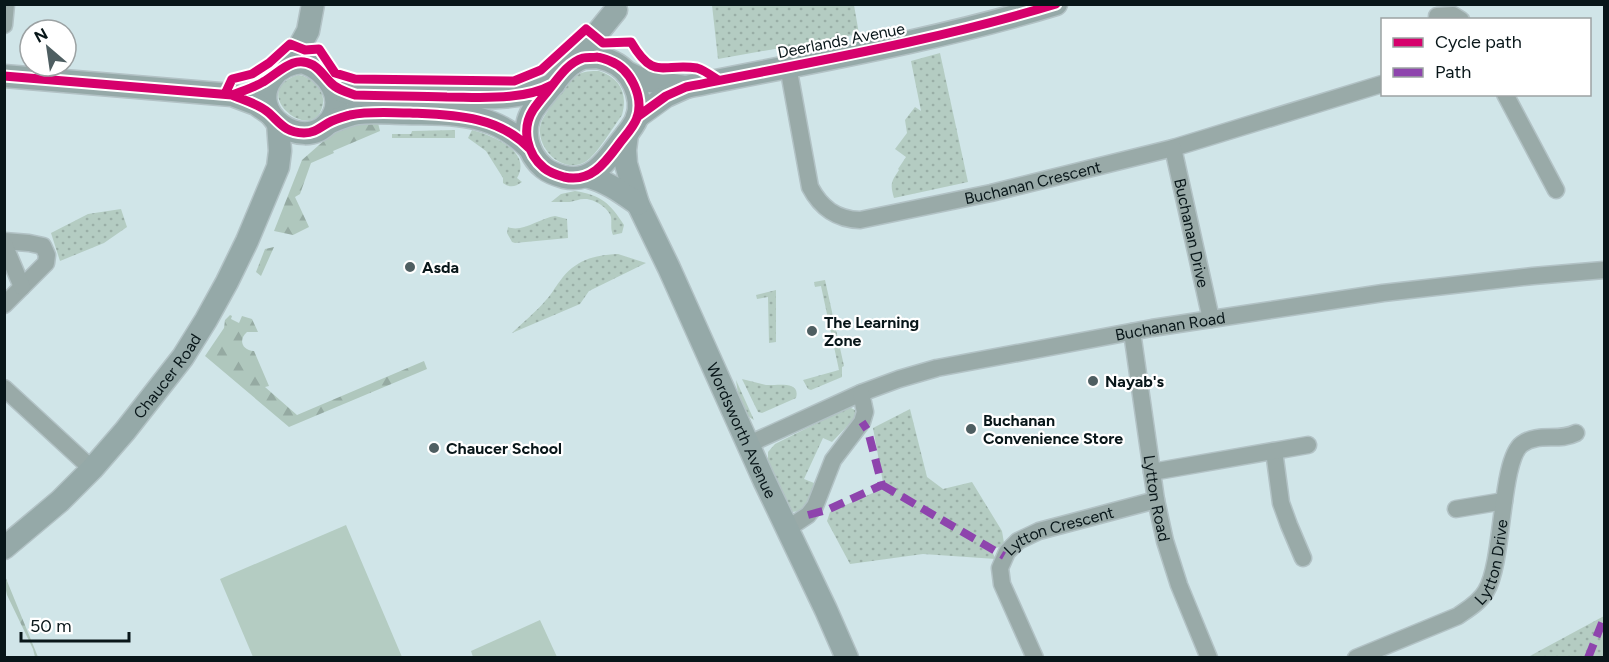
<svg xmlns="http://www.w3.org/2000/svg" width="1609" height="662" viewBox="0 0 1609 662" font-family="Figtree,sans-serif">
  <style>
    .green { fill: url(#green-dots) }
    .forest { fill: url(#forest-firs) }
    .pitch { fill: #b4ccc2 }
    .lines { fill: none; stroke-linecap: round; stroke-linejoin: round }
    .street-casing { stroke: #b2c2c5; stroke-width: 19 }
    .secondary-casing { stroke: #b2c2c5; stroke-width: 25 }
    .street { stroke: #99aaa8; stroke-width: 16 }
    .secondary { stroke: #95a9a8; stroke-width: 22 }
    .quiet { stroke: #8e44ad; stroke-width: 8; stroke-dasharray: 15 8; stroke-linecap: butt }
    .cycleway-casing { stroke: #fff; stroke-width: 13 }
    .cycleway { stroke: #d6006c; stroke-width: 9 }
    .poi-dot { fill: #4e5e61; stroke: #fff; stroke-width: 2 }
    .labels { text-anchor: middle; stroke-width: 4.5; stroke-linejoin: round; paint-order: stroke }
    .street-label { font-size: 16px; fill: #081619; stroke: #fff }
    .poi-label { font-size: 16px; font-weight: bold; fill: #081619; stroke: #fff; text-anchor: start }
  </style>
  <defs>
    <pattern id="green-dots" width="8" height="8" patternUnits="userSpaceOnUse" patternTransform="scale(1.5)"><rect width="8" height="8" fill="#b4ccc2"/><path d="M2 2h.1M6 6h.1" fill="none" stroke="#99aea6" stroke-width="1.8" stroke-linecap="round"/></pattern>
    <pattern id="forest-firs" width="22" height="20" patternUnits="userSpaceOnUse" patternTransform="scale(1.5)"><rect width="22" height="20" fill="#afc7bd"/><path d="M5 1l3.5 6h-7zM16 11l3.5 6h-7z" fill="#95aaa2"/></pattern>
  </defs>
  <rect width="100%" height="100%" fill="#d0e5e8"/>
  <!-- green -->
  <path class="green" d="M712,5H854L859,34L718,59Z
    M940,53L968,182L894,198C890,184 891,182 899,170L898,169L906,157L895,149L907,133L905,120L915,107L921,111L911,61Z
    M599,71C620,78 628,93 622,115C613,127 597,155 585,162C562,175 534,147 541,123C544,114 569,80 577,75C584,71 591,71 599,71Z
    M298,75C311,76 325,90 323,103C317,149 244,92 298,75Z
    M455,130V138H392V134H411L412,131Z
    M472,130C491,135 533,151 517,178L522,182C515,187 510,188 503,183V178L486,151L468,138Z
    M575,191C601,195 610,203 624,225L622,233L613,235C610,228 612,223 611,217C609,208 593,198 584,199C579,199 575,201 570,202C564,202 557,202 551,202L561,194Z
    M121,209L127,227L104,243L60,261L51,233L88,214Z
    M555,216L567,219L568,238L515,243L512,242L507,233L508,227C522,233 540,218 555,216Z
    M618,254L646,263L589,291L580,304L512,333C523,322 536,312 546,300C552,294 555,287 560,281C575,260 594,255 618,254Z
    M825,280L844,366L842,367V377L811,390L808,389L803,380L839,370L821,286L815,287L814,282Z
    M776,290V342L769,343L768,297L757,299L756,295Z
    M742,379C750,381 758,383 766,385C776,386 801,380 796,398L762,413L758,412Z
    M736,380L754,420C740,413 738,394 736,380Z
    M849,407L855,410L856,417L832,442L823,438L804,479L814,483L810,501L801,511L792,512L768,462V452L775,444Z
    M910,409L927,477L943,489L972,482L1002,531L1004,543L1000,547L995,548L992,552L996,559L923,554L850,564L827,521L830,512L884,488L873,428Z
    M1604,616V657H1528Z"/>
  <!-- forest -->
  <path class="forest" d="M370,123H378L380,131L333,151L334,153L311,163L300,194L295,197L309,227L293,235L274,231L302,160L335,131L351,126Z
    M274,247L261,276L256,272L265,249Z
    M230,315L232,316L231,319L239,323L242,316L252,319L258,332H247C238,340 242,350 254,351L269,386L265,387L297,415L424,361L427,369L289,427L205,356L224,328L225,320Z
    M4,576H5L38,657H35L33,649L7,595L5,586Z"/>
  <!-- pitch -->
  <path class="pitch" d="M346,525L402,657H253L220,579Z
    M540,620L557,657H473L471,651Z"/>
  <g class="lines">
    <!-- street casing -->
    <g class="street-casing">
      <g id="street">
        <path d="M1437,16L1453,15L1461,20"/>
        <path d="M4,25L6,4"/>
        <path id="s1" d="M788,66L810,187C821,208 836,219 860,220L991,193L1173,148L1382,84"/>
        <path d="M1505,94L1556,190"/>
        <path id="s2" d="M1173,148L1211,319"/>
        <path d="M4,241L29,243L43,246L47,255L46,263L4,305"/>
        <path d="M4,244L22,287"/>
        <path id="s3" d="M1132,332L1156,500L1165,541L1179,585L1209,658"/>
        <path d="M4,388L92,469"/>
        <path id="s4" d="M749,444L861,393L899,379L937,368L1152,328L1383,293L1533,276L1604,270"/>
        <path d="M1274,451L1281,503L1289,525L1303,558"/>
        <path d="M1152,472L1308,445"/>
        <path d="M1456,509L1504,501"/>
        <path d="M787,529L808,515L815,506L833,460L862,422L865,412L861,393"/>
        <path id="s5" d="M1035,658L1002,584L1000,568L1007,552L1018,541L1039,531L1156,500"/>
        <path id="s6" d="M1356,658L1458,616C1468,609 1480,602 1486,591C1504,562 1500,460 1522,444C1538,432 1559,442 1576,433"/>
      </g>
    </g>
    <!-- secondary casing -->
    <g class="secondary-casing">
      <g id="secondary">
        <path d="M597,57C601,58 606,59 610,61C631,69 644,97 637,118C633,128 625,136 619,144C605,163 591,183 564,177C557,175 550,173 544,168C527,154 521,129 533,110C537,104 542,98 547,92C557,80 567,63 583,58C587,57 593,58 597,57Z"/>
        <path d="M303,62C327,71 349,99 328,123C302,152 246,113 272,78C279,67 290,63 303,62Z"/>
        <path d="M573,63L616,10"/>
        <path d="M285,66L296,53L308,31L313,4"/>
        <path d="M626,72L643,80L686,87"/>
        <path d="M4,76L232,95L256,104L269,113"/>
        <path d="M332,85L345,92L355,95C384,96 414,96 444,97C479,97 522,101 554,84"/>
        <path d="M637,117L666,96L686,87C810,62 935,41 1056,4"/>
        <path d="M328,123C338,119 347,115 358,113C373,111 390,113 405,113C433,114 465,112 492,123C507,129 519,138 530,149"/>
        <path id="s7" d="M627,134L625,150L626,164L638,204L669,268L764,480L826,610L847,658"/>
        <path d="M586,176C606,181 621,192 638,204"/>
        <path id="s8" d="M4,548L60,501L92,469L125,431L183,357L206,320L227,282L247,241L278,167L280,151L278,123"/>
      </g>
    </g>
    <!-- street -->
    <use href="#street" class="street"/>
    <!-- secondary -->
    <use href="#secondary" class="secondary"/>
    <!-- quiet -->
    <path class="quiet" d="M882,485L1004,556
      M808,515L827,510L882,485L868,431L862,422
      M1588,658L1604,618"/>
    <!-- cycleway casing -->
    <g class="cycleway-casing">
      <path id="cycleway" d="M597,57C601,58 606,59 610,61C631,69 644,97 637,118C633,128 625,136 619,144C605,163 591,183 564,177C557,175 550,173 544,168C527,154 521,129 533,110C537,104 542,98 547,92C557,80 567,63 583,58C587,57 593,58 597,57Z
        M4,76L232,95C244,100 259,104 269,113C281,124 285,132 304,133C315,133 319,128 328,123C335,119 343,117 350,115C370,111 390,113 410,113C453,115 498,115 530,149
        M225,94L232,79L252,74L269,63L290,44L305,50L319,49L335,73L355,79L514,81L541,70L586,29L603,43L631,42C654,81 662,63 697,68C704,70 712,76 718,80
        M232,95C242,91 253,88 263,82C279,73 293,54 313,65C320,69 324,76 330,82C336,89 346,92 355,95C386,96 416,96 447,97C479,97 523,101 552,85
        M637,117L666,96L686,87C810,62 935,41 1056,4"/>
    </g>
    <!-- cycleway -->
    <use href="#cycleway" class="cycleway"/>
  </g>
  <!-- markers -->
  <g class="poi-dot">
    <circle cx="410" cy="267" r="6"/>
    <circle cx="812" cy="331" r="6"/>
    <circle cx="1093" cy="381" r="6"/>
    <circle cx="971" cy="429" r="6"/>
    <circle cx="434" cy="448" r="6"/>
  </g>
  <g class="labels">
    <!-- street labels -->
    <g class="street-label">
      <text transform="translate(841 40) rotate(-11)" y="6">Deerlands Avenue</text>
      <text dy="6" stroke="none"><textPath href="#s1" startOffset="363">Buchanan Crescent</textPath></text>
      <text dy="6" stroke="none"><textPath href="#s2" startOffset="87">Buchanan Drive</textPath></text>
      <text dy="6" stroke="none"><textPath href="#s4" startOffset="440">Buchanan Road</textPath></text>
      <text dy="6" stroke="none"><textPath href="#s8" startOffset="238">Chaucer Road</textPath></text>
      <text dy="6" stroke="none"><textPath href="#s7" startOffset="321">Wordsworth Avenue</textPath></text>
      <text dy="6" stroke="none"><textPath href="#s3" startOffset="168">Lytton Road</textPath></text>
      <text dy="6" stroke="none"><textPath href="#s5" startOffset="172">Lytton Crescent</textPath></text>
      <text dy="6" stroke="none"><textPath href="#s6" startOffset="178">Lytton Drive</textPath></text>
    </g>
    <!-- poi labels -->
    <g class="poi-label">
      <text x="422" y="273">Asda</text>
      <text x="824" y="328">The Learning<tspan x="824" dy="18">Zone</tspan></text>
      <text x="1105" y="387">Nayab's</text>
      <text x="983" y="426">Buchanan<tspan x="983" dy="18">Convenience Store</tspan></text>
      <text x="446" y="454">Chaucer School</text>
    </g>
  </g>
  <!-- border -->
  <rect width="1609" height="662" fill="none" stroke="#081619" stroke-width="12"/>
  <!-- legend -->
  <rect x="1381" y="18" width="210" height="78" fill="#ffffff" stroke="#9ca2a3" stroke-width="1.5"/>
  <rect x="1393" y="38" width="30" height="9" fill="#d6006c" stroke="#9ca2a3" stroke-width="1.5"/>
  <text x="1435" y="48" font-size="18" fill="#081619">Cycle path</text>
  <rect x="1393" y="68" width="30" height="9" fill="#8e44ad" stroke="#9ca2a3" stroke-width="1.5"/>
  <text x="1435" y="78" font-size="18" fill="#081619">Path</text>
  <!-- north arrow -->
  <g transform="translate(48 48) rotate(331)"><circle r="28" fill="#ffffff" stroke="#9ca2a3" stroke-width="1.5"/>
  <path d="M0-4.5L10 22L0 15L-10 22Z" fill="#4e5e61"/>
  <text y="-9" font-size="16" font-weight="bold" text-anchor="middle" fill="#081619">N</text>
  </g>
  <!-- scale -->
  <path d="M21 632v9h108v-9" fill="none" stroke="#081619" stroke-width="3"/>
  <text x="30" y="632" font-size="18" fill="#081619" stroke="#ffffff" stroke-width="4.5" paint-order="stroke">50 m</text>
</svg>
